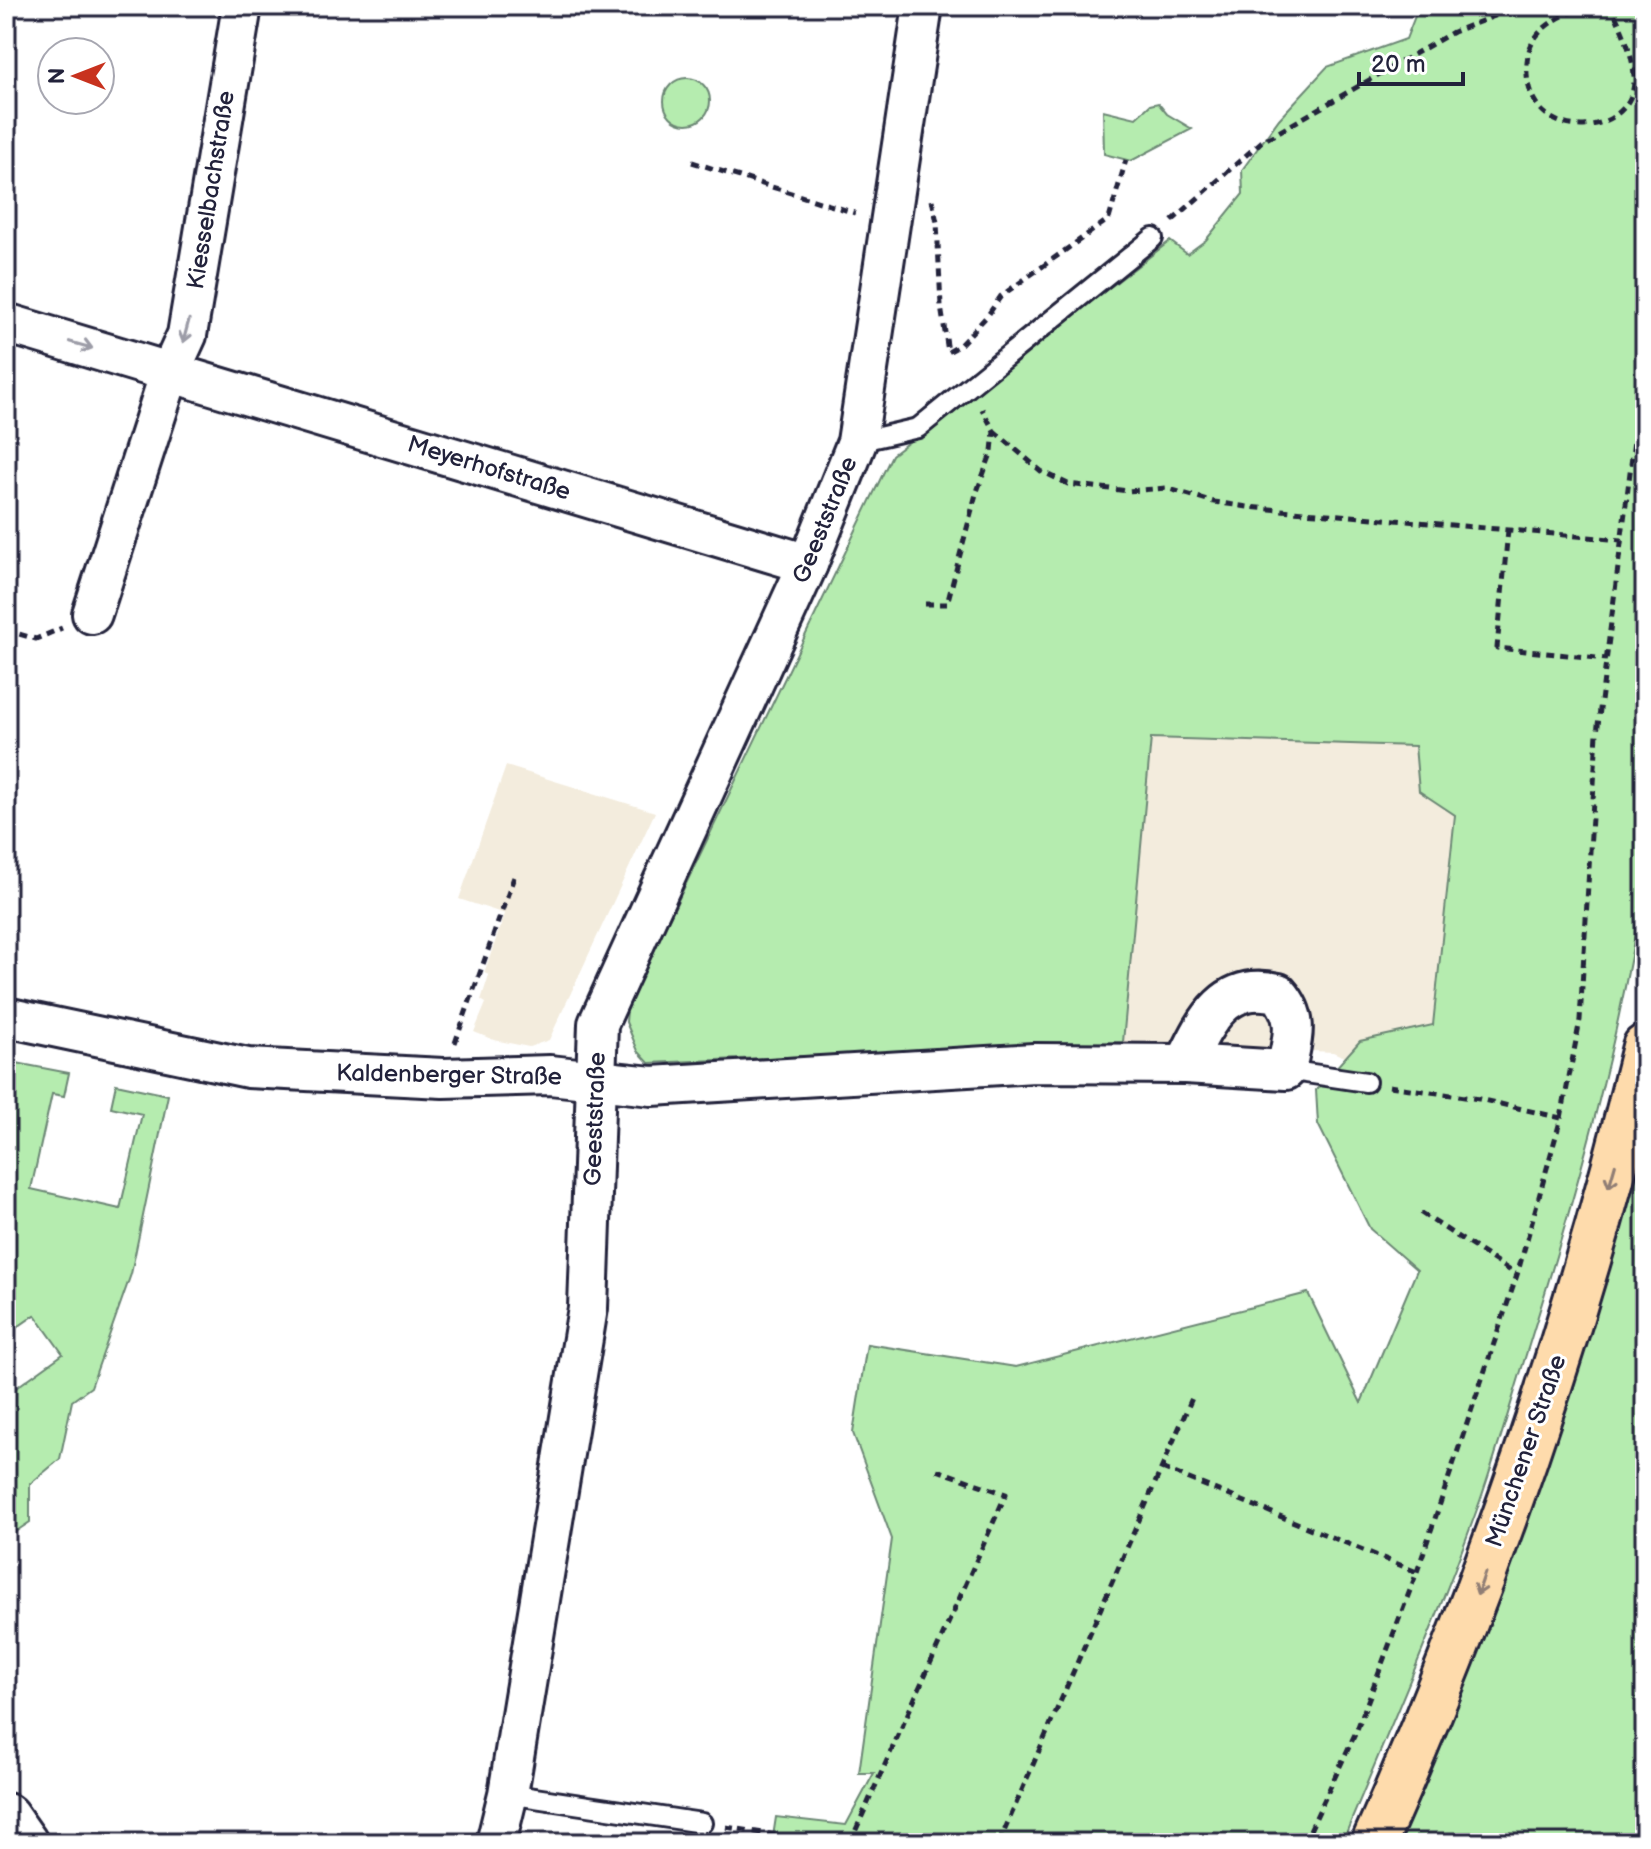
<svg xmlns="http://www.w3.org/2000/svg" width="1651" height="1849" viewBox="0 0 1651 1849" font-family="'Balsamiq Sans',sans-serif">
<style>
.built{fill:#f3ecdd}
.green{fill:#b5ecaf;stroke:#6c8775;stroke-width:2}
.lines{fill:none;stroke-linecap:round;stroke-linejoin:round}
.service-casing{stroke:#22223b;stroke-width:24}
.minor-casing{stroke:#22223b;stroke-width:44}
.tertiary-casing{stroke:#22223b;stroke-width:50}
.trunk-casing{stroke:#22223b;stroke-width:50}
.path{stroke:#22223b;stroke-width:5;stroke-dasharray:8 6;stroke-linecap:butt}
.service{stroke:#fff;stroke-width:18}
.minor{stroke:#fff;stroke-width:38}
.tertiary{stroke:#fff;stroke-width:44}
.trunk{stroke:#fedbac;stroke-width:44}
.oneway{stroke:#9c9ca7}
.oneway2{stroke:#907e74}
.labels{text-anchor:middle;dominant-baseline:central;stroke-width:6;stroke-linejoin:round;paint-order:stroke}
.street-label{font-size:24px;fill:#22223b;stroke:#fff}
</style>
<rect width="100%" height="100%" fill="#fff"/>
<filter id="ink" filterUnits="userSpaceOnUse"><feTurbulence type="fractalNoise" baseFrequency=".0125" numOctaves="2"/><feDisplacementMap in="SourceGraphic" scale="16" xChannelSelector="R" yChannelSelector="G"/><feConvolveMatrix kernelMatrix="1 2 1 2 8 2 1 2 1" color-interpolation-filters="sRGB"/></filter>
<g filter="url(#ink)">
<g class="built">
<polygon points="1151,738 1515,749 1481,1090 1385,1075 1333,1052 1123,1042"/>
<polygon points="506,766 655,812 549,1040 529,1047 494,1040 474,1032 486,1003 481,1000 489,975 484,973 505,914 459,899"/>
</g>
<g class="green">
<path d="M1419 6H1645V875C1621 1035 1577 1191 1529 1345 1513 1396 1498 1449 1480 1501 1439 1616 1389 1729 1342 1843H772L776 1817 846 1825 874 1773H859L892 1539 853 1433 867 1344 1016 1367 1308 1293 1361 1403 1417 1270 1370 1229 1318 1124 1316 1090 1360 1041 1433 1025 1455 815 1419 791 1415 746 1151 738 1123 1042 649 1063 638 1051 626 1022 628 998 671 915 892 455 1170 241 1187 254 1206 240 1243 194 1242 170 1279 119 1327 67 1406 39Z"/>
<circle cx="687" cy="101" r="23"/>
<polygon points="1158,103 1167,114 1192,129 1131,161 1104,154 1103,110 1136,118 1150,105"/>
<polygon points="6,1061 69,1073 64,1096 52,1094 31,1189 120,1209 142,1114 111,1107 116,1084 168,1095 131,1274 91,1387 72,1401 60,1459 30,1484 30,1522 6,1538 6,1395 63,1354 35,1315 6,1335"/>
<polygon points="1645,1100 1645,1843 1392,1843"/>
</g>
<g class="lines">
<g class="service-casing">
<g id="service">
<polyline points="857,442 918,428 1153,238"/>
<polyline points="1286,1070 1366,1082"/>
<polyline points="508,1794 702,1823"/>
</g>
</g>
<g class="minor-casing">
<g id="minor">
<polyline points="6,323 808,564"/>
<polyline points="92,614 170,372 187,335 242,6"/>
<path d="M6 1017 248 1068 443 1078 550 1075 652 1086 1034 1063 1185 1064 1286 1070C1292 1039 1301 1019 1278 993 1223 980 1205 1023 1185 1064"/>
<polyline points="496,1843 508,1794 588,1308 598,1024 808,564 857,442 923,6"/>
</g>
</g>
<g class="tertiary-casing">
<polyline id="tertiary" points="6,1816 25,1843"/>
</g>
<g class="trunk-casing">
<path id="trunk" d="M1374 1843C1488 1586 1579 1320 1645 1047"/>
</g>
<g class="path">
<path d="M1589 6C1560 15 1528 29 1527 64 1522 149 1638 140 1634 76 1633 53 1621 27 1611 6"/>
<polyline points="692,162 855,213"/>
<polyline points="932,200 937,222 941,306 948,352 959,346 988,315 1001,296 1109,219 1126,160"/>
<polyline points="1172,221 1261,142 1453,32 1521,6"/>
<polyline points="994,431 1041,471 1068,484 1128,491 1166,488 1214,502 1248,507 1622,540"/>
<polyline points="1508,530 1497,648 1607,659"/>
<polyline points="925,604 947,604 976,494 992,451 994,431 982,409"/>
<polyline points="6,630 36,639 62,628"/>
<polyline points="455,1043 514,877"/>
<polyline points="1389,1086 1479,1099 1561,1118"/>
<polyline points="1421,1213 1517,1275"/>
<polyline points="1162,1468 1417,1572"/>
<polyline points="726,1827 825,1843"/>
<polyline points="850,1843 1006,1494 937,1470"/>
<polyline points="999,1843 1192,1398"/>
<polyline points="1304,1843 1356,1732 1417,1572 1517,1275 1561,1118 1580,1020 1597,733 1636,425 1645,308"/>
</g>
<use href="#service" class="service"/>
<use href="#minor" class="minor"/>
<use href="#tertiary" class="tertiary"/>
<use href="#trunk" class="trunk"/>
</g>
<defs><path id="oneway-shaft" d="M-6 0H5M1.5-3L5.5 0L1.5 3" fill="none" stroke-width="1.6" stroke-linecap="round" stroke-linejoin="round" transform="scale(2)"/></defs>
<g class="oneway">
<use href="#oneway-shaft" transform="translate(186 331) rotate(105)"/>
<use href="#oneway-shaft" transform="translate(81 345) rotate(16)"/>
</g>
<g class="oneway2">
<use href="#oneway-shaft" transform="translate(1612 1176) rotate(106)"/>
<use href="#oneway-shaft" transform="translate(1481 1584) rotate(109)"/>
</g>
</g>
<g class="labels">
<g class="street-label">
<text transform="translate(211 190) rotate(-81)">Kiesselbachstraße</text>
<text transform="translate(489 468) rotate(17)">Meyerhofstraße</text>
<text transform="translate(825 520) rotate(-68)">Geeststraße</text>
<text transform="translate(449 1075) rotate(1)">Kaldenberger Straße</text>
<text transform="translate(595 1119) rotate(-88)">Geeststraße</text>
<text transform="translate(1526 1451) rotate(-71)">Münchener Straße</text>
</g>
</g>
<rect width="1651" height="1849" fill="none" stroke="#fff" stroke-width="32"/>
<rect x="16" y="16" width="1619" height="1817" fill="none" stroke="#22223b" stroke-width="3" filter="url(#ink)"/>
<g transform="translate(76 76) rotate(270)"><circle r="38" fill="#ffffff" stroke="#a7a7b1" stroke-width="2"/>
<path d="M0-6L14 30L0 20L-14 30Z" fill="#c8321e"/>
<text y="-12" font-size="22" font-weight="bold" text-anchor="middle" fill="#22223b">N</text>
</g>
<path d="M1359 72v12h104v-12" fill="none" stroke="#22223b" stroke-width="4"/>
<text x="1371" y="72" font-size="24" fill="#22223b" stroke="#ffffff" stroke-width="6" paint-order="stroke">20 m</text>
</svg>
